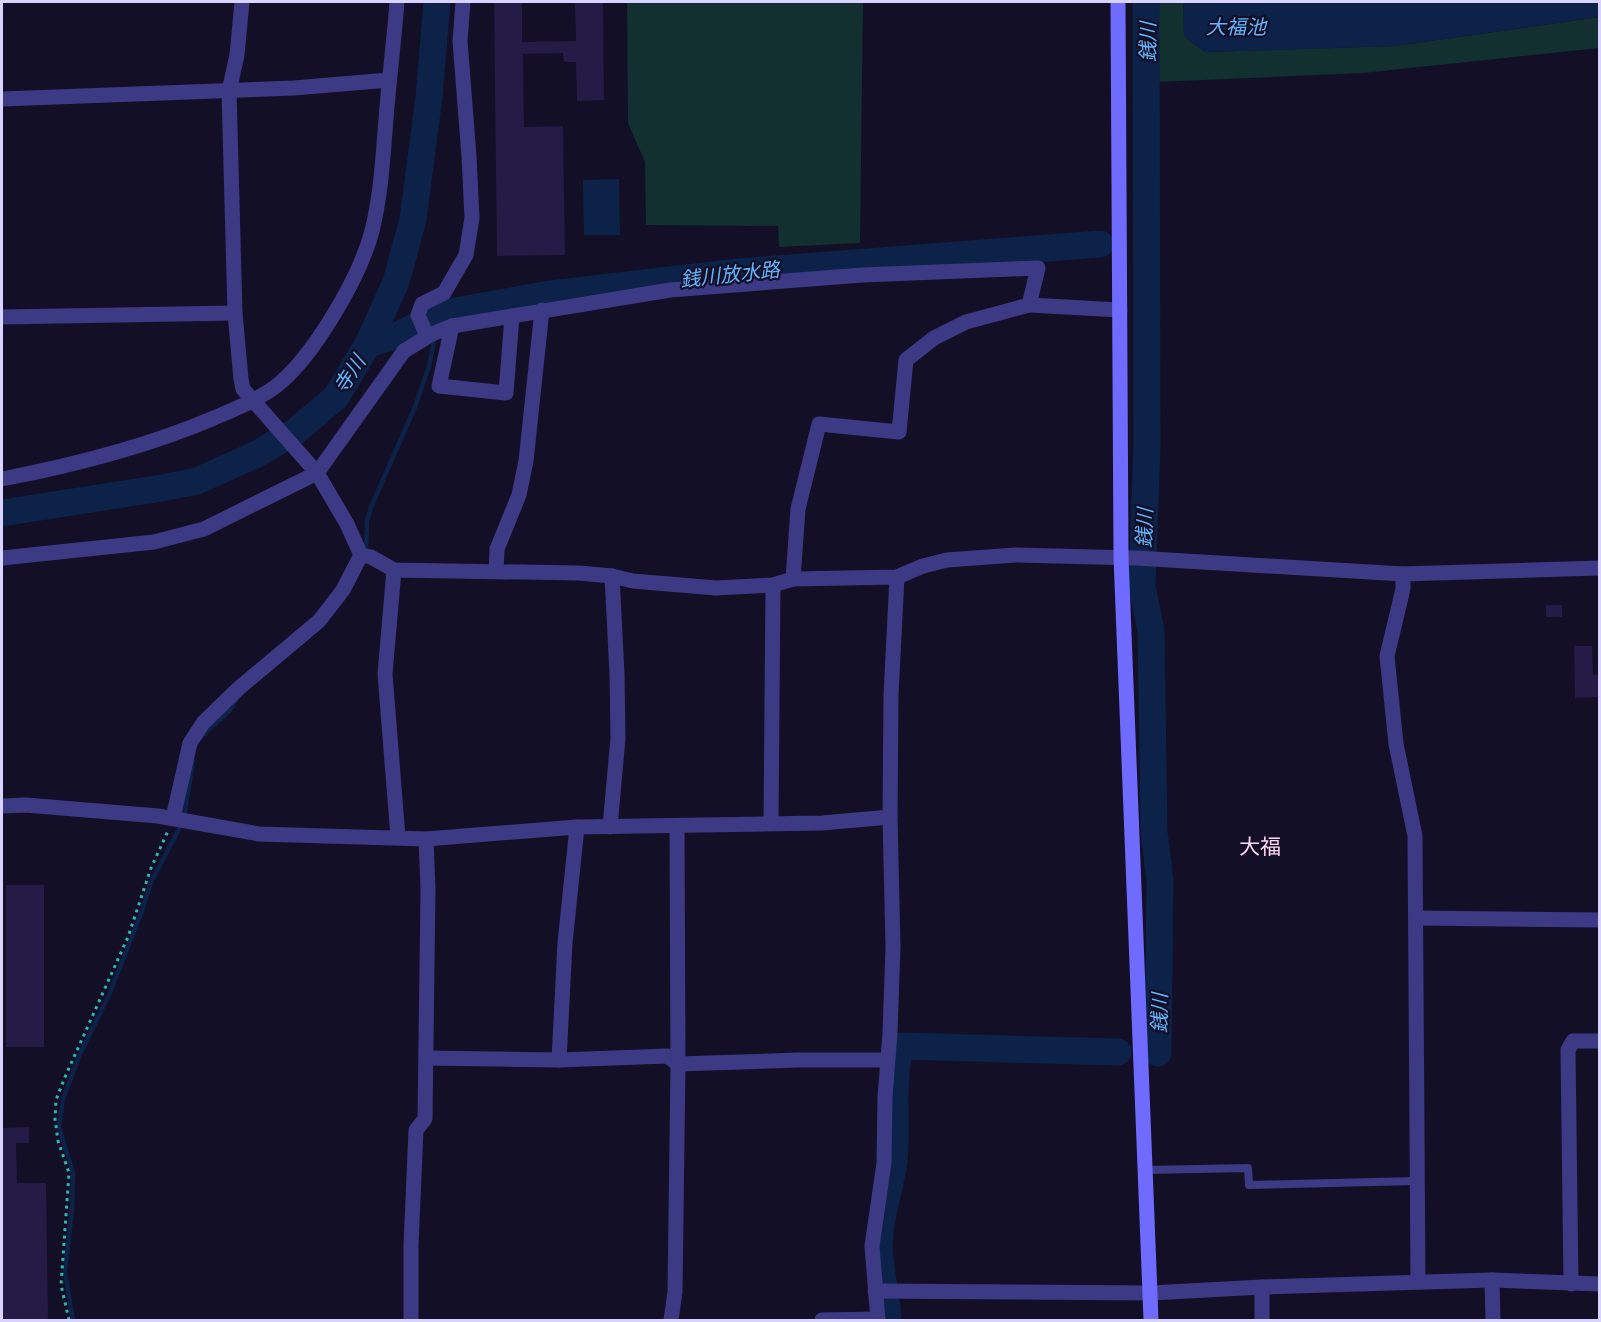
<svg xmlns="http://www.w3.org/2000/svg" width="1601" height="1322" viewBox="0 0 1601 1322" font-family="'Asap Condensed','Noto Sans JP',sans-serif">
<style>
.green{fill:#12302f}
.water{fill:#0c2248}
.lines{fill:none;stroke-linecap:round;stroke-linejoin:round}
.stream{stroke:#0c2248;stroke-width:4.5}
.river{stroke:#0c2248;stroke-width:27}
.building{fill:#241b47}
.path{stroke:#2fb8b0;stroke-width:3;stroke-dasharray:3 4.5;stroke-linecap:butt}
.lane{stroke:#3d3a85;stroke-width:8}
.street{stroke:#3d3a85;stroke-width:15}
.secondary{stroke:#6f6bff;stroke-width:15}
.labels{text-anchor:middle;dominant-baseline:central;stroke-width:4.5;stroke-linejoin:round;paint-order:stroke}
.water-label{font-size:20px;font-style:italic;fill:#62b6ff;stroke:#130f26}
.quarter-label{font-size:21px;fill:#ffd6f0;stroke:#130f26}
</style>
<rect width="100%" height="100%" fill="#130f26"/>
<g class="green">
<polygon points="627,2 863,2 860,243 779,247 778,226 646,225 645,162 628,123"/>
<polygon points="1155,2 1183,2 1184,36 1205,52 1395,46 1599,17 1599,48 1363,73 1157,82"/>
</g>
<g class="water">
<polygon points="1183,2 1599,2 1600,17 1395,46 1205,52 1184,36"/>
<polygon points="619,179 620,235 584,235 583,180"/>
</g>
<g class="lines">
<g class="stream">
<polyline points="366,552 367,521 371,507 415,407 429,366 434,341 430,319"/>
<polyline points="201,737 230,710 236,700"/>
<polyline points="73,1320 65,1272 72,1209 73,1173 59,1127 63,1099 80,1054 109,995 142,911 151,882 179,829 185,811 193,761"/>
</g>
<g class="river">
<polyline points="1146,2 1147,446 1142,587 1151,631 1154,832 1160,880 1158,1053"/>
<polyline points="368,344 396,336 430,319 450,312 550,294 738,272 1100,244"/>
<polyline points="2,513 162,488 197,481 257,454 296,431 336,397 368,344 396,282 413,219 429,97 437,2"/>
<path d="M888 1320C887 1292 877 1263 880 1233 882 1209 891 1185 894 1161 898 1123 890 1083 901 1046L1118 1052"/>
</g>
</g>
<g class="building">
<polygon points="494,2 522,2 522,42 576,41 575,2 603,2 604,100 577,101 576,62 564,62 563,53 523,54 524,127 563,126 565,255 497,256"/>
<rect x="1546" y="605" width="16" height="12"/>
<polygon points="1574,646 1592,646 1593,675 1599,675 1599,697 1575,698"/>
<rect x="6" y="885" width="38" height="162"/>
<polygon points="29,1127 29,1143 16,1143 17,1183 46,1183 48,1320 2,1320 2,1128"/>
</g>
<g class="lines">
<polyline class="path" points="69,1320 61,1285 69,1173 58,1141 55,1119 56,1100 65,1077 128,937 151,868 168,831"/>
<polyline class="lane" points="1146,1170 1248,1168 1249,1185 1416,1181"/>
<g class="street">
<polyline points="242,2 237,55 229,91 235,313 241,379 243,389 317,473 347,524 361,555"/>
<polyline points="2,99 294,88 389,80"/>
<polyline points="2,317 235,313"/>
<polyline points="452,326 439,386 506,393 512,316"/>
<polyline points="427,336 418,315 422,304 444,293 466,255 472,218 469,156 460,41 463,2"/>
<path d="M2 479C75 465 146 447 214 418 235 409 257 400 275 387 313 358 360 277 372 231 381 195 383 156 386 119 389 80 394 41 397 2"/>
<polyline points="361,555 371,557 394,570 579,573 612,576 633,581 716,588 773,585 793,579 897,577 923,566 947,560 1015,555 1136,558 1403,574 1600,568"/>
<polyline points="2,558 154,542 204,529 317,473 404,351 432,334 452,326 670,290 862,275 1038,268 1029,305 1120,310"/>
<polyline points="394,570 385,674 398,837"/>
<polyline points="496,571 497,549 519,495 526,461 542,310"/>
<polyline points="1403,574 1403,589 1387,656 1396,744 1415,836 1418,1281"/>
<polyline points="793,579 798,509 819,424 899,432 906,360 934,338 966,322 1029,305"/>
<polyline points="2,806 26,805 158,816 259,834 426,839 577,827 822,823 890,817"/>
<polyline points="173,818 190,743 203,723 239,688 319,621 343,590 361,555"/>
<polyline points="771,823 773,585"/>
<polyline points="610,827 618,738 617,674 612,576"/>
<polyline points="1416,918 1600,920"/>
<polyline points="427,1058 559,1060 667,1056 678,1064 799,1060 887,1060"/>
<polyline points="559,1060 565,943 577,827"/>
<polyline points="1492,1280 1493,1320"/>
<polyline points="1571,1284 1568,1050 1573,1041 1600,1041"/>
<polyline points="1262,1287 1262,1320"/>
<polyline points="875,1291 1151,1293 1262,1287 1492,1280 1600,1284"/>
<polyline points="411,1320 411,1245 416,1130 425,1119 428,889 426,839"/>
<polyline points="671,1320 675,1292 678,1064 677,826"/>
<polyline points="822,1320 878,1319"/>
<polyline points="878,1320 872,1246 884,1163 885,1097 890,1033 893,947 890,817 891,695 897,577"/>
</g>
<polyline class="secondary" points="1118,2 1121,557 1151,1320"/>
</g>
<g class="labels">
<g class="water-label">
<text x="1236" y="26">大福池</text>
<text transform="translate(1147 42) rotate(-90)">銭川</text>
<text transform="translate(730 274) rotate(-6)">銭川放水路</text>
<text transform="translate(349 374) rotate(-57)">寺川</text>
<text transform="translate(1144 528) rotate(-88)">銭川</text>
<text transform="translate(1159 1013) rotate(-89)">銭川</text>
</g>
<g class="quarter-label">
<text x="1260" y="846">大福</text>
</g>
</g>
<rect width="1601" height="1322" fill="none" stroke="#d9d4ff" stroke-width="6"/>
</svg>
